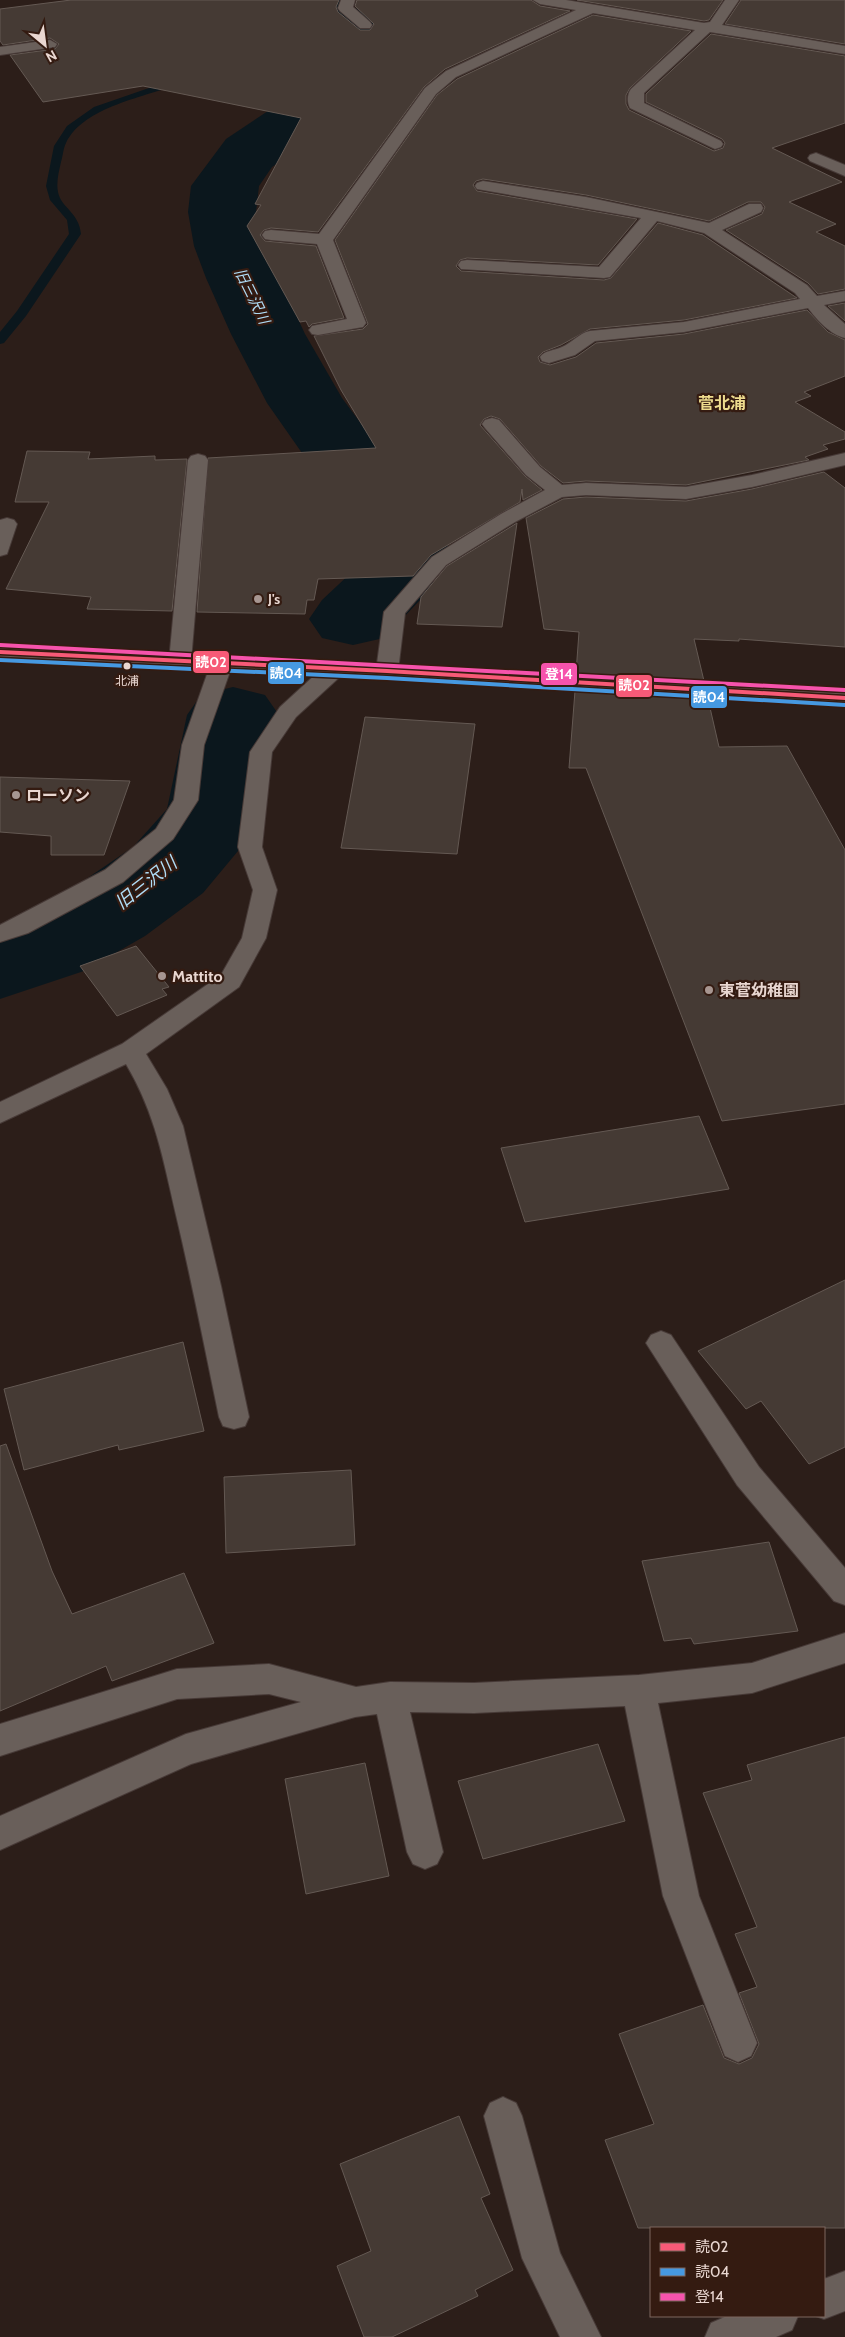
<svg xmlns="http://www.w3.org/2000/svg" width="845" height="2337" viewBox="0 0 845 2337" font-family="Cabin,'Noto Sans JP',sans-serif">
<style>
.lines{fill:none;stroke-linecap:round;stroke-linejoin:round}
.stream{fill:#0b171d;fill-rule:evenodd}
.river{fill:#0b171d;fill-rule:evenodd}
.building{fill:#453a34;stroke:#645953}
.minor-casing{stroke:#473a37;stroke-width:2}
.major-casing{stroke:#473a37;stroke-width:2}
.minor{fill:#695f5a;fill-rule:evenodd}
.major{fill:#68554f;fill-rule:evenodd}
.bus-1-casing{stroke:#341b11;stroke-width:7}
.bus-2-casing{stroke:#341b11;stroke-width:7}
.bus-3-casing{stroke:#341b11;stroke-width:7}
.bus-1{stroke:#f75a77;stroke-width:4}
.bus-2{stroke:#4699e1;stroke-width:4}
.bus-3{stroke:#f653ac;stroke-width:4}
.poi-dot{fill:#a79691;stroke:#341b11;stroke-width:2}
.bus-dot{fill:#e9d7d1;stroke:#341b11;stroke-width:2}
.labels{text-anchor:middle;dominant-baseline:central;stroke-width:4.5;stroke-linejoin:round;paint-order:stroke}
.far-bus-label{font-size:12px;fill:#e9d7d1;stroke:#341b11}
.far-poi-label{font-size:14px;font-weight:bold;fill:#e9d7d1;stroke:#341b11;text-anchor:start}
.far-water-label{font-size:15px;font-style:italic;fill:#afddf7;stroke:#341b11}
.far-quarter-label{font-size:16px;font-weight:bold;fill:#eedc8e;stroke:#341b11}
.poi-label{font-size:16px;font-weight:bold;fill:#e9d7d1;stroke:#341b11;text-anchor:start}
.water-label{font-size:18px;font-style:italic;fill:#afddf7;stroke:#341b11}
.line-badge{stroke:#341b11;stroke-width:2}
.badge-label{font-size:14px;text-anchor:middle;font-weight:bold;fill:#fff}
</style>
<rect width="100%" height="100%" fill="#2c1e19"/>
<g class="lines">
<path class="stream" d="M178 78 183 81 182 83C146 97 84 106 66 143 63 149 63 156 61 162 59 171 56 182 58 192 61 208 79 212 81 234L26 316 4 343 0 344V332L17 311 69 234 67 220 50 200 46 186 54 146 67 126 94 107Z"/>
<g class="river">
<path d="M297 0H355L354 7C378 23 389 26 399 55L391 74 382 87 320 135 272 167 259 186 256 212 264 246 305 334 342 398 365 429 406 475 447 528 448 550 433 582 420 600 384 638 353 645 322 638 309 619 322 600 354 570 364 550 363 530 309 463 267 403 231 334 206 278 194 246 188 212 191 186 226 139 274 107 333 64 337 55 335 49 308 30 294 6Z"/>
<polygon points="233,687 265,695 279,715 262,817 248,839 203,893 145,936 84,971 0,999 0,927 12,923 73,888 133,847 167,809 187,715 201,695"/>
</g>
</g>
<g class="building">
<polygon points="71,0 339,0 336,7 338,12 360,30 370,30 374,24 355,6 357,0 531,0 540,6 570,11 445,69 424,87 318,232 271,228 264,230 260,235 265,241 316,246 344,318 312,324 309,327 306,321 300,322 247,226 261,205 255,204 301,118 143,86 43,102 10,55 55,49 59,44 50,38 3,45 0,41 0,9"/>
<polygon points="577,0 723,0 709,20 704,21"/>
<polygon points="741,0 845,0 845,44 725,24"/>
<polygon points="593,15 691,31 630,88 626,95 626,104 629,110 714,151 723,148 725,143 722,139 646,102 646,94 711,34 845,56 845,123 772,148 842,182 789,202 836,224 816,232 845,246 845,289 818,294 808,283 726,230 762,214 765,207 761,202 748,202 709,221 586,195 483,179 476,181 473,185 477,191 637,219 598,265 467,258 460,260 456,266 461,271 604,280 611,278 658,223 703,235 797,298 684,320 590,329 561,345 543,352 538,357 540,362 550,365 576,357 596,343 684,334 807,310 828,332 845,340 845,376 804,392 811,396 795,402 845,432 845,439 823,445 828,449 805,457 809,460 686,485 586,481 563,483 541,466 500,419 491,416 484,419 480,425 525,476 542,490 523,500 522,489 520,502 431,555 413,576 318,579 314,600 307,600 305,614 197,612 208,458 376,448 341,390 314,336 363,329 368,324 335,240 437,95 457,79"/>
<polygon points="845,303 845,321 828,306"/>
<polygon points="27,451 90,452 88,459 155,456 155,460 187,459 172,611 87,609 91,597 6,589 49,502 15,502"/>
<polygon points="824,472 845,488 845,647 739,639 739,641 694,639 704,681 576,673 579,632 544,629 526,518 563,499 586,497 686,501 752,489"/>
<polygon points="517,523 502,627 417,624 421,597 447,566"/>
<polygon points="575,691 708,699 719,747 787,746 845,850 845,1104 722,1121 586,768 569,768"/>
<polygon points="365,717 475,724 457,854 341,848"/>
<polygon points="0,777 130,781 104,855 51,855 51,836 0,832"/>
<polygon points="136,946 169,987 162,989 167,995 117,1016 80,966"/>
<polygon points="699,1116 729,1189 525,1222 501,1148"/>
<polygon points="845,1280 845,1447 809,1464 761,1401 746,1409 698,1351"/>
<polygon points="183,1342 204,1431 119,1450 118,1445 24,1470 4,1389"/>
<polygon points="6,1444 52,1571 72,1614 184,1573 214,1643 112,1681 106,1666 0,1711 0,1446"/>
<polygon points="351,1470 355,1545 226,1553 224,1477"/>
<polygon points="769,1542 798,1631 694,1644 691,1638 664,1641 642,1561"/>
<polygon points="845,1737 845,2228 638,2228 605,2140 654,2124 619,2034 703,2005 724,2058 739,2064 752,2058 759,2044 739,1993 757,1987 735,1934 757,1927 703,1793 752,1780 747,1765"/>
<polygon points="598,1744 625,1821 483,1859 458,1781"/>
<polygon points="365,1763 389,1876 306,1894 285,1779"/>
<polygon points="459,2116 490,2194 481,2198 513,2270 475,2290 478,2296 392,2337 364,2337 337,2266 371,2251 340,2164"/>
</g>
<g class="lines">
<g class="minor-casing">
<g id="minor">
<polygon points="341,0 355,0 353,7 370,22 372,25 370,28 360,28 340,11 338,8"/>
<path d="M533 0H566L704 23 710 22 725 0H739L722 25 845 46V54L710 32 644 93V103L721 141 723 144 721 147 715 149 630 108C627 103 627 94 631 89L695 30 593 13 456 77 436 94 333 240 366 323 363 327 357 328 318 335 312 334 309 330 312 326 347 319 317 244 271 240 265 239 262 235 265 231 271 230 319 234 425 88 446 71 576 10 540 4Z"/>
<polygon points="50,40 57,44 55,47 0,55 0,47"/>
<polygon points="816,153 845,165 845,176 810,161 808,158 810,155"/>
<path d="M483 181 586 197 709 223 749 204H761L763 208 761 212 722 230 807 285 817 296 845 291V301L824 305 845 324V338C831 335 817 320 808 308L684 332 595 341 575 355 549 363 542 361 540 357C545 350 554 351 562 347 572 343 579 333 590 331L684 322 800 299 795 293 704 233 657 221 610 277 604 278 461 269 458 265 461 261 467 260 599 267 641 218 477 189 475 186 477 183Z"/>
<polygon points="492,418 499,420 540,467 562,485 586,483 686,487 752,475 845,453 845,465 752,487 686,499 586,495 562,497 515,522 446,565 405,613 398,671 395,676 387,678 379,676 376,671 384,612 432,557 501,514 545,490 526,475 485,428 482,424 485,420"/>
<polygon points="198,454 205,456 208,460 191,661 188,666 180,668 172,666 169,661 188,460 191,456"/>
<polygon points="7,518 14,520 17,524 7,554 0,556 0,520"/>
<polygon points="222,656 230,658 233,663 204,745 198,800 173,839 123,882 28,933 0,942 0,925 105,870 156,829 174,800 182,745 211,663 214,658"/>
<path d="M336 661 344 663 347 668 344 673 296 717 272 752 262 847 277 890 266 938 239 987 146 1054 167 1089 183 1126 221 1286 249 1417 245 1426 234 1429 223 1426 219 1417C205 1350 192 1282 176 1215 163 1159 156 1115 126 1064L0 1123V1102L122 1044 221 975 242 938 253 890 238 847 250 752 280 707 328 663Z"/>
<polygon points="661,1331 671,1335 759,1467 845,1568 845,1605 834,1601 737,1485 646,1343 651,1335"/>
<polygon points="845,1633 845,1663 752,1693 658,1703 699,1896 757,2043 751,2056 738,2062 725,2056 663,1896 625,1706 474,1713 410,1712 443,1852 437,1864 425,1869 413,1864 407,1852 377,1714 355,1717 191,1764 0,1850 0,1816 186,1734 301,1702 269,1694 177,1699 0,1756 0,1724 177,1669 269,1664 356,1687 390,1682 474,1683 639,1675 752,1663"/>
<polygon points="503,2097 516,2103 522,2116 560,2253 601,2337 560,2337 522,2258 484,2116 490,2103"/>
<polygon points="845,2271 845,2311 824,2319 816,2316 824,2316 824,2279"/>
<polygon points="727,2316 798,2316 792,2330 776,2337 705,2337 711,2323"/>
</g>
</g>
<g class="major-casing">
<polygon id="major" points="0,645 387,664 845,691 845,705 387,678 0,659"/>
</g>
<use href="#minor" class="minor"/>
<use href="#major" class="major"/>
<g class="bus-1-casing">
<polyline id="bus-1" points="0,652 387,671 845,698"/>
</g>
<g class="bus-2-casing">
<polyline id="bus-2" points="0,660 387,678 845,705"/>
</g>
<g class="bus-3-casing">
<polyline id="bus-3" points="0,645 845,690"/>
</g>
<use href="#bus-1" class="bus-1"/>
<use href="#bus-2" class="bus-2"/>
<use href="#bus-3" class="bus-3"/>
</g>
<g class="poi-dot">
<circle cx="258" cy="599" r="5"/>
<circle cx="16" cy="795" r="5"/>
<circle cx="162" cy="976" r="5"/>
<circle cx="709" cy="990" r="5"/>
</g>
<circle class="bus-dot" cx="127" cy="666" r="4.5"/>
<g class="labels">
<g class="far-bus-label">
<text x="127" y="680">北浦</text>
</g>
<g class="far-poi-label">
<text x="268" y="599">J's</text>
</g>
<g class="far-water-label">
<text transform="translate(252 296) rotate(64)">旧三沢川</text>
</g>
<g class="far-quarter-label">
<text x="722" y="403">菅北浦</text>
</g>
<g class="poi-label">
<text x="26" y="795">ローソン</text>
<text x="172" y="976">Mattito</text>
<text x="719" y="990">東菅幼稚園</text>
</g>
<g class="water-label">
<text transform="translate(146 883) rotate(-38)">旧三沢川</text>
</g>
</g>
<g class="line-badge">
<rect x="192" y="650" width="38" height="24" rx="5" fill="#f75a77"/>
<rect x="267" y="661" width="38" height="24" rx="5" fill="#4699e1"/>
<rect x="540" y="662" width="38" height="24" rx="5" fill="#f653ac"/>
<rect x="615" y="674" width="38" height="24" rx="5" fill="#f75a77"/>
<rect x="690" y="685" width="38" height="24" rx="5" fill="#4699e1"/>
</g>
<g class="badge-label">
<text x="211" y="667">読02</text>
<text x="286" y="678">読04</text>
<text x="559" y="679">登14</text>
<text x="634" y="690">読02</text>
<text x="709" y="702">読04</text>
</g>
<rect x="650" y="2227" width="175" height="90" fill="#341b11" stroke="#7c665e"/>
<rect x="660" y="2243" width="25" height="8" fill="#f75a77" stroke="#7c665e"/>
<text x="695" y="2252" font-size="15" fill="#e9d7d1">読02</text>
<rect x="660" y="2268" width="25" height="8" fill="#4699e1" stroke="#7c665e"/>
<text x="695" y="2277" font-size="15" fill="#e9d7d1">読04</text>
<rect x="660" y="2293" width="25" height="8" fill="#f653ac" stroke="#7c665e"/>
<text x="695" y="2302" font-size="15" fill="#e9d7d1">登14</text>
<g transform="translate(45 45) rotate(151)" stroke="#341b11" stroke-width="4" paint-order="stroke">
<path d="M0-4L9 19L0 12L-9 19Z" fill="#e9d7d1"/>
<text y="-8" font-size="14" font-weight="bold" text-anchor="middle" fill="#e9d7d1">N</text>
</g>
</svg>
